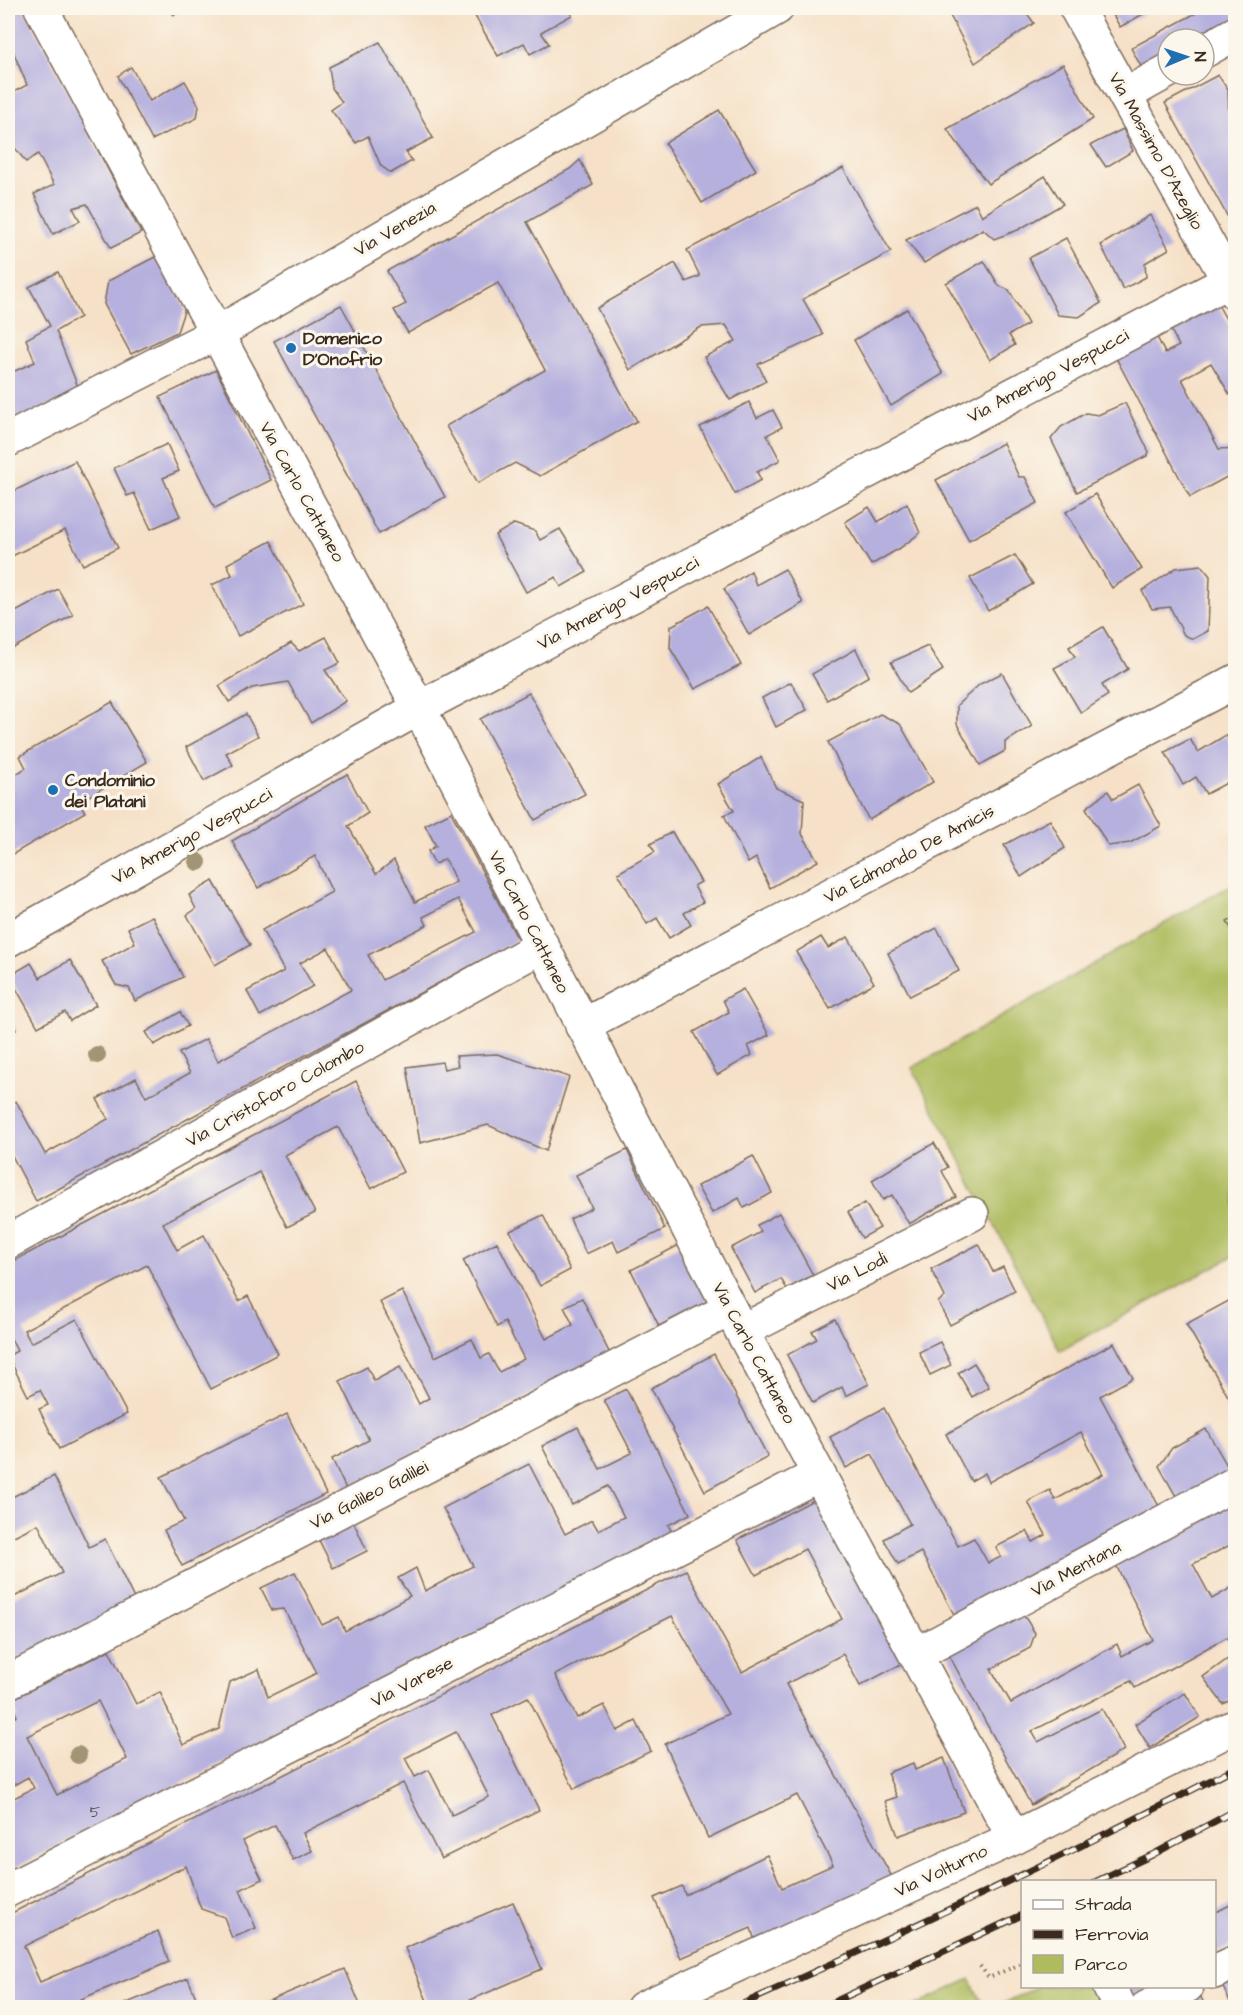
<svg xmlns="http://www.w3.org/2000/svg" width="1243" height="2015" viewBox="0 0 1243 2015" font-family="'Architects Daughter',sans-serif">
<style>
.green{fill:#afbc5e;stroke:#75733e;stroke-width:1.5}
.building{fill:#b6b0de;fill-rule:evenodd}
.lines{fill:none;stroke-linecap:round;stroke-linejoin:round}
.minor-casing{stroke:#7c6a5a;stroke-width:36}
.path{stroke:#7c6a5a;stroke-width:4;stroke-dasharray:1.5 4.5;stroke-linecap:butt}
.minor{stroke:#fff;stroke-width:33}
.rail-casing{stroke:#3b2a1e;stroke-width:7}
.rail{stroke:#fbf7ec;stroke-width:4.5;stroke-dasharray:14;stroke-linecap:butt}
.tree{fill:#a29575}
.poi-dot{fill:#1f6fb2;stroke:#fbf7ec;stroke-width:2}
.labels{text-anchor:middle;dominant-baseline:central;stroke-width:6;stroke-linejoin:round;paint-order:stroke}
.number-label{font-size:15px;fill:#5a4c4e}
.street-label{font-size:18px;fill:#3b2a1e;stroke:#fbf7ec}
.poi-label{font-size:18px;font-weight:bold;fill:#3b2a1e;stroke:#fbf7ec;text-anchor:start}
</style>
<rect width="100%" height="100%" fill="#fbf7ec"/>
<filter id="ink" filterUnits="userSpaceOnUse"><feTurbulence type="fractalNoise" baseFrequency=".0167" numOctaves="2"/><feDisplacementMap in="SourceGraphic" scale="12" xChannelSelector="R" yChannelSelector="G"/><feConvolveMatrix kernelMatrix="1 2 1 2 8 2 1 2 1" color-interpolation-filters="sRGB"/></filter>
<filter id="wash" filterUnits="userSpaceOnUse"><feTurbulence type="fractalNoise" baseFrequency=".008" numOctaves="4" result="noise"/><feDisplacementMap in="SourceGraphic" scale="24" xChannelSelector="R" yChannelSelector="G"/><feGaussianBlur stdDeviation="1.35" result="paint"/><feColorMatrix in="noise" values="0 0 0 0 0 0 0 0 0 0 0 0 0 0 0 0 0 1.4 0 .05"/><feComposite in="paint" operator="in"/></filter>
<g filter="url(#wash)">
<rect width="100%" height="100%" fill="#f6e1c8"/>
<g class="green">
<polygon points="1235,883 1235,1255 1060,1351 912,1068"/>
<polygon points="970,1979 984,2007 912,2007"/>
<polygon points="1038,1986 1094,1987 1104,2008 995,2008"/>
</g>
<g id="blocks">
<g class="building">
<polygon points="8,8 24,8 141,233 111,248 87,204 73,208 80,221 53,234 34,194 54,185 38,154 26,162 8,139 8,95 27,85 8,39"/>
<polygon points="169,8 186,8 174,15"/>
<polygon points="477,8 568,8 572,15 541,32 549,44 530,54 524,43 498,56 472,11"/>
<polygon points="946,8 1023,8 1034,23 975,63"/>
<polygon points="1109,8 1154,8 1120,27"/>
<polygon points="1196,8 1236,8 1236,22 1204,39 1168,39 1168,61 1145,74 1131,48 1196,13"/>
<polygon points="380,42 433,138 406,152 412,161 391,173 381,166 368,136 356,143 331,110 342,102 332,88 329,67"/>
<polygon points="1063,64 1093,119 988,184 947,129"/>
<polygon points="131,67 150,101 185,81 199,106 197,118 152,140 118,76"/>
<polygon points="1218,75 1228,90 1229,119 1236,129 1236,232 1165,103"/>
<polygon points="719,110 756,170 702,203 665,143"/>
<polygon points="1123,129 1133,151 1106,167 1091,145"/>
<polygon points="580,160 593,185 527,222 637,421 540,476 515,463 478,483 446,426 545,370 498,283 408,333 394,310 406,304 387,271 570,169"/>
<polygon points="843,168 891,252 803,299 823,335 758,364 766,381 730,400 704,357 736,341 726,325 701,327 630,370 597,308 675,263 686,282 700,276 687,250"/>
<polygon points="1045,176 1063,204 1018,230 994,239 983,229 924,263 906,240 976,204 982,216"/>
<polygon points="1150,215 1169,249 1145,263 1146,277 1123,289 1101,245"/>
<polygon points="1066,238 1101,303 1079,317 1058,315 1029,258"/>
<polygon points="157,256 185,308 177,332 131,354 104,304 108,281"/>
<polygon points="984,261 999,286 1009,290 1028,324 1009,335 1015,345 990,360 946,283"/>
<polygon points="58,272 80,317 56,331 80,392 8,426 8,374 35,362 26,339 50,326 29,287"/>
<polygon points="1217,303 1236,337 1236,392 1230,395 1211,363 1182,379 1219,449 1236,448 1236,472 1190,497 1115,356 1156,335 1165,353 1179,346 1170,328"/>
<polygon points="341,305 445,497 379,534 274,341"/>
<polygon points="907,309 943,374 891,406 854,340"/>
<polygon points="216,370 271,480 215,508 160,397"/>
<polygon points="749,402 757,418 773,410 782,427 767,435 780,460 757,472 761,480 735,494 700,427"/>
<polygon points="1125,403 1149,452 1147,456 1077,492 1051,439 1061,427 1086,413 1098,415"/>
<polygon points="1003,443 1019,477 1025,477 1038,503 969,540 936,480"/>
<polygon points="167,444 179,471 163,478 180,516 151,529 134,493 127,496 114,468"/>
<polygon points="75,461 118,548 83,565 65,530 8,558 8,494"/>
<polygon points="1095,494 1142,569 1112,588 1066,512"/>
<polygon points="907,503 920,533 900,548 871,565 845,522 869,507 878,522"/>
<polygon points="514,524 535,531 540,540 560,529 587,572 561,587 556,577 526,592 495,535"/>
<polygon points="271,541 303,604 238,636 212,585 232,575 227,564"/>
<polygon points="1015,555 1033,584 988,611 970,578"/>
<polygon points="1201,565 1210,576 1208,631 1193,639 1184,635 1170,607 1152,609 1142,591 1176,568"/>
<polygon points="785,569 803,603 749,635 724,589 751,571 756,585"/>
<polygon points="58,589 73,615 8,651 8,616"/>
<polygon points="708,606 741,665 695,689 670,648 671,626"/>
<polygon points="1103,627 1128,669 1102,685 1108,695 1081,713 1054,668 1075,657 1069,647"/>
<polygon points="326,637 340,663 325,670 346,701 311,723 288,682 252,688 229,702 219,686 291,643 299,651"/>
<polygon points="928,646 943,670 908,693 891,662"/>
<polygon points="856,649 869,676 827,700 812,674"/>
<polygon points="1002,673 1032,726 1005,742 1005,751 980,765 957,724 957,705 980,684"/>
<polygon points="791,682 807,710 776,727 762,698"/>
<polygon points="529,693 585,794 535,820 480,719"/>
<polygon points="112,702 147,762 79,802 85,812 8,857 8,779 26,768 20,756"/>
<polygon points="246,714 258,736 226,753 233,765 204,781 186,747"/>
<polygon points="880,714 900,724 933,782 869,820 828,742"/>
<polygon points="1226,735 1236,751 1236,778 1206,794 1196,777 1183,785 1165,752 1190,739 1198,752"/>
<polygon points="761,757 776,788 804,800 802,834 818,861 770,888 756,858 748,863 724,815 734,811 718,784"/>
<path d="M347 774 368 813 348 826 376 874 394 860 415 902 456 882 445 859 435 864 428 851 436 846 425 825 451 812 518 940 36 1201 8 1148V1106L16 1101 45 1154 108 1119 97 1099 136 1078 146 1097 190 1073 179 1053 206 1039 218 1061 351 990 328 948 300 963 313 986 260 1016 247 991 284 971 262 930 332 892 315 856 258 888 232 841ZM458 899 476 932 382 980 368 955 427 925 423 917Z"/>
<polygon points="1138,785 1161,826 1130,843 1108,846 1086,808 1108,791 1113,799"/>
<polygon points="1050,820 1065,848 1021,877 1004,845"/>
<polygon points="672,832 701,882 694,886 703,902 684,913 691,925 669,938 657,918 647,924 618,873 655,852 650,844"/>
<polygon points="213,881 250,945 215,965 187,915 196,909 189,895"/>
<polygon points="152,916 183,977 135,1001 129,988 116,985 102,961 135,943 128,928"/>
<polygon points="1236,917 1236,936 1227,922"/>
<polygon points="937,928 959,971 910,996 888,953"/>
<polygon points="821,937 828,948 848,937 874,983 830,1009 796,952"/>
<polygon points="70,960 96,1005 70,1021 65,1012 38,1027 9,976 31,963 40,978"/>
<polygon points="743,989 769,1035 748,1046 752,1055 717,1075 694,1032 729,1012 723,1000"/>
<polygon points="180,1012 188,1026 154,1045 146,1032"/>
<polygon points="8,1014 16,1030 8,1035"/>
<polygon points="497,1054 569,1077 546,1151 488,1125 420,1143 407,1067 442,1062 444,1069 458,1066 456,1056"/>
<polygon points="356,1081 403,1172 371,1189 338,1127 285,1155 315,1213 287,1227 259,1172 163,1223 177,1250 204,1235 239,1301 248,1296 278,1354 211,1389 147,1265 24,1330 31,1343 77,1319 127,1414 59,1449 39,1409 48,1405 40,1390 28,1396 8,1356 17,1351 11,1339 8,1341 8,1264"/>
<polygon points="934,1143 948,1167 942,1171 956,1197 909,1224 892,1195 883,1200 872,1180"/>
<polygon points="627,1150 665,1229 618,1252 613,1241 586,1254 570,1219 592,1208 576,1175"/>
<polygon points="753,1156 772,1193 744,1208 739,1198 712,1213 697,1186"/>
<polygon points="865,1203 880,1228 862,1238 848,1212"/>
<polygon points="779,1213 813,1275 787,1289 781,1279 755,1293 731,1248 761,1232 757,1225"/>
<polygon points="543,1215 570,1270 540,1286 510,1231"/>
<polygon points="497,1242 546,1339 573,1325 564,1307 582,1298 610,1354 346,1489 332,1459 369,1440 340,1381 367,1367 374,1381 400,1367 419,1404 429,1398 380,1302 402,1291 435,1357 472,1339 481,1358 489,1354 499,1372 524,1359 505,1322 497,1327 463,1260"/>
<polygon points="681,1244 710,1300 659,1326 631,1270"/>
<polygon points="979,1244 993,1272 1003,1267 1015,1291 950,1325 938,1302 945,1297 931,1269"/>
<polygon points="1236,1297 1236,1410 1186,1324"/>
<polygon points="835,1319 869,1384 846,1396 842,1387 813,1403 787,1355 817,1339 812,1331"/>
<polygon points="940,1342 951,1365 930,1375 919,1352"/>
<polygon points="1114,1343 1133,1378 1100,1396 1162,1512 958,1622 921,1552 898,1564 884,1539 910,1524 872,1454 846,1468 830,1437 884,1408 958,1546 974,1538 988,1563 1001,1557 996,1547 1027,1531 1033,1542 1046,1535 1028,1502 1050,1490 1055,1500 1103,1474 1081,1432 989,1482 985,1473 971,1481 946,1434"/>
<polygon points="714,1354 768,1457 705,1491 651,1388"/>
<polygon points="974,1363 989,1387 972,1397 958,1373"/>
<path d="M626 1389 690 1514 668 1525 673 1534 8 1871V1801L34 1788 28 1777 14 1785 8 1772V1721L17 1716 9 1701 109 1650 136 1704 160 1692 183 1745 219 1729 230 1682 259 1669 268 1697 317 1673 284 1609 272 1610 261 1588 295 1572 322 1625 339 1617 345 1631 410 1596 398 1578 416 1568 425 1591 473 1566 443 1508 529 1464 565 1534 592 1520 598 1530 624 1517 608 1486 572 1505 542 1446 578 1427 600 1469 632 1453 604 1400ZM98 1701 127 1759 57 1795 27 1736Z"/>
<polygon points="287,1414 326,1494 182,1566 164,1530 184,1521 161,1477"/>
<polygon points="1206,1429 1233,1476 1181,1505 1159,1466 1172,1448"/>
<polygon points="54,1476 89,1547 105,1539 137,1605 8,1668 8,1600 62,1573 38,1524 8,1539 8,1499"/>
<polygon points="1236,1492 1236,1542 1193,1564 1212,1599 1236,1585 1236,1649 1227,1637 1135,1688 1131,1681 1032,1731 1038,1742 1102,1709 1124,1750 1031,1805 944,1646 1018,1606 1035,1633 1030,1648 991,1669 1011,1703 1117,1644 1122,1656 1153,1640 1114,1561"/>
<path d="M819 1497 905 1662 860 1686 843 1654 786 1684 893 1879 755 1941 751 1928 681 1958 654 1898 682 1886 685 1895 767 1855 782 1888 833 1865 797 1795 708 1838 665 1744 728 1714 672 1616 555 1675 577 1718 604 1705 617 1731 636 1721 651 1751 574 1789 528 1697 492 1715 539 1810 441 1859 403 1783 303 1833 312 1851 293 1860 275 1825 243 1841 262 1879 240 1890 256 1928 232 1938 224 1917 201 1909 186 1866 24 1946 40 1982 158 1931 169 1962 60 2008H12L8 1996V1915L686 1570 742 1672 842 1619 805 1549 756 1575 737 1540ZM456 1732 489 1797 452 1815 429 1770 415 1777 405 1758Z"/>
<polygon points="353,1521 367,1551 333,1568 318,1538"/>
<polygon points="1236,1653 1236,1697 1223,1704 1203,1677"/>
<polygon points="1185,1693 1200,1717 1150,1748 1135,1724"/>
<polygon points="944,1758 964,1812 898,1836 885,1801 897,1797 887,1773 913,1763 915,1770"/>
<polygon points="513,1902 542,1969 452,2008 430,2008 405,1948"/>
<polygon points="1236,1902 1236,1943 1214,1954 1214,1913"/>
<polygon points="345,1969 361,2007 254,2007"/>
<polygon points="1236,1975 1236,2008 1233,2008 1220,1981"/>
<polygon points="188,1978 200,2008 117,2008 117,2007"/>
<polygon points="1123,1986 1152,1986 1130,1998"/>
<polygon points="1199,1993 1206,2008 1168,2008"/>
</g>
</g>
</g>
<g filter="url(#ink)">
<use href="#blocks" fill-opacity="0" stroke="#7c6a5a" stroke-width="1.5"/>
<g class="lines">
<g class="minor-casing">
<g id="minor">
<polyline points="41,8 419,708 730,1309 1014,1838"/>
<polyline points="1076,8 1236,294"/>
<polyline points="1204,51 1236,33"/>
<polyline points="1125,95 1168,71"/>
<polyline points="8,440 217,333 777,8"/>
<polyline points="8,940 419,708 1236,277"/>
<polyline points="582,1026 1236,681"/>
<polyline points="8,1242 542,946"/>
<polyline points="742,1331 972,1214"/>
<polyline points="917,1654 1236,1483"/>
<polyline points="8,1682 730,1309"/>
<polyline points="8,1890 818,1475"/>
<polyline points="1214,1972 1236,1962"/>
<polyline points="1109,1986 1120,2008"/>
<polyline points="643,2008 1014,1838 1236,1726"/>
<polyline points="1146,2008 1187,1986"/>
</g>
</g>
<polyline class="path" points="980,1966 989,1978 1022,1963"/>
<use href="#minor" class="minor"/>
<g class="rail-casing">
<g id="rail">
<polyline points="1095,1882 1152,1855 1236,1810"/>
<path d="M734 2008C904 1932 1071 1854 1236 1767"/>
<polyline points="821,2008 1022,1915"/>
</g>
</g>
<use href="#rail" class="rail"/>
</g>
<g class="tree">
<circle cx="198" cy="862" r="9"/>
<circle cx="97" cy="1055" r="9"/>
<circle cx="78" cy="1755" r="9"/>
</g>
</g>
<g class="poi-dot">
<circle cx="291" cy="348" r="6"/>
<circle cx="53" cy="790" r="6"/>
</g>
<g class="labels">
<g class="number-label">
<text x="95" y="1812">5</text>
</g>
<g class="street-label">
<text transform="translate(1156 151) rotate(61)">Via Massimo D'Azeglio</text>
<text transform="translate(395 229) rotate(-30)">Via Venezia</text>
<text transform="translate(1048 376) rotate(-28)">Via Amerigo Vespucci</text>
<text transform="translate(302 492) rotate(61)">Via Carlo Cattaneo</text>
<text transform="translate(618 603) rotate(-28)">Via Amerigo Vespucci</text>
<text transform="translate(192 836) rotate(-29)">Via Amerigo Vespucci</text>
<text transform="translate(909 854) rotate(-28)">Via Edmondo De Amicis</text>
<text transform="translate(529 922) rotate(63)">Via Carlo Cattaneo</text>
<text transform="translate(275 1094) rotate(-29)">Via Cristoforo Colombo</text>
<text transform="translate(857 1272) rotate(-27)">Via Lodi</text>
<text transform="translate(754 1353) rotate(62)">Via Carlo Cattaneo</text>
<text transform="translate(369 1495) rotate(-27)">Via Galileo Galilei</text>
<text transform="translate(1076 1569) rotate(-28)">Via Mentana</text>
<text transform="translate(412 1682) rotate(-27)">Via Varese</text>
<text transform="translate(941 1871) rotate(-25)">Via Volturno</text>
</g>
<g class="poi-label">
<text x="303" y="338">Domenico<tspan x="303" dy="21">D'Onofrio</tspan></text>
<text x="65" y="780">Condominio<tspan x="65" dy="21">dei Platani</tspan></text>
</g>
</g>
<rect width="1243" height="2015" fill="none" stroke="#fbf7ec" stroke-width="30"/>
<rect x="1021" y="1880" width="195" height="108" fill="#fbf7ec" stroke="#aea59a" stroke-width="1.5"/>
<rect x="1033" y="1900" width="30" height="9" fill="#ffffff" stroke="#aea59a" stroke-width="1.5"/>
<text x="1075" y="1910" font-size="18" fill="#3b2a1e">Strada</text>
<rect x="1033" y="1930" width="30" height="9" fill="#3b2a1e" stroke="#aea59a" stroke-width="1.5"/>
<text x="1075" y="1940" font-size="18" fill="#3b2a1e">Ferrovia</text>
<rect x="1033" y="1955" width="30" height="18" fill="#afbc5e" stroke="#aea59a" stroke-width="1.5"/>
<text x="1075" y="1970" font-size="18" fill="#3b2a1e">Parco</text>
<g transform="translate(1186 57) rotate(88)"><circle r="28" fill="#fbf7ec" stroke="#aea59a" stroke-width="1.5"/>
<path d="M0-4.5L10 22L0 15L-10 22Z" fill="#1f6fb2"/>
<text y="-9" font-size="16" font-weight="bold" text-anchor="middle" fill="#3b2a1e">N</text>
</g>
</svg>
